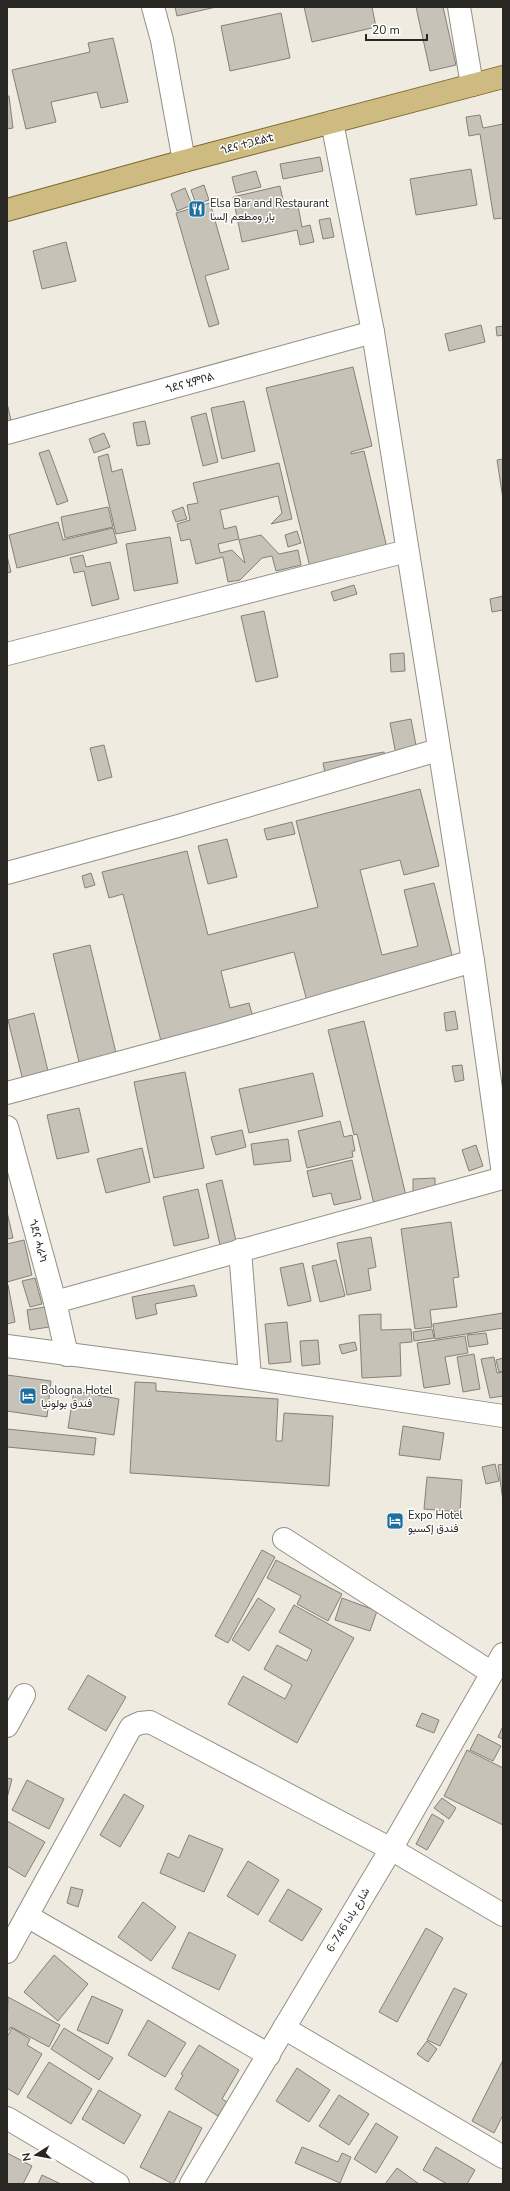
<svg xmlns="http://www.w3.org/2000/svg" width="510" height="2191" viewBox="0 0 510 2191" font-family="'Nunito Sans',Vazirmatn,'Noto Sans Ethiopic',sans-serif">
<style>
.building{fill:#c6c2b8;stroke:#848178}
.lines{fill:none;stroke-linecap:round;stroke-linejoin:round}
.street-casing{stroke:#949086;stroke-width:24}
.primary-casing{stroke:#7e692a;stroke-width:24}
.street{stroke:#fff;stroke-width:22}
.primary{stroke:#cdbb82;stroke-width:22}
.labels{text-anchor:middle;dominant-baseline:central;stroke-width:3;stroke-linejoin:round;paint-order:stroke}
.street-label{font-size:11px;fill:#282723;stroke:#fff}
.poi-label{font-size:11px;fill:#282723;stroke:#fff;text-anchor:start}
</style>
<rect width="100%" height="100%" fill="#efebe1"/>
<g class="building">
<polygon points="175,7 216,7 177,16"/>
<polygon points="304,7 372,7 376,27 312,42"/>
<polygon points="416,7 443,7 456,65 430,71"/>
<polygon points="281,13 290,58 230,71 221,26"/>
<polygon points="113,38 128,102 101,108 97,92 51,102 56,122 26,129 12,70 90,52 88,43"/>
<polygon points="7,96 9,96 13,128 7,129"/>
<polygon points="480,115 483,128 503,124 503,218 494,219 480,134 469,136 466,117"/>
<polygon points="320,157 323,171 283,179 280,164"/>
<polygon points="471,169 477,205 416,215 410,179"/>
<polygon points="256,171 261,187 236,193 232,177"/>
<polygon points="204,185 209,200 196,204 191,190"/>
<polygon points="280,186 285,209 298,206 302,227 310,225 314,242 300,245 297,230 242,242 233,197"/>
<polygon points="185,188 192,205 177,211 171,194"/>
<polygon points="210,203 229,269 205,276 219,324 209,327 176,213"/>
<polygon points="330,218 334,237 323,239 319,220"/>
<polygon points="66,242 76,281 42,289 33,251"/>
<polygon points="481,325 485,342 449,351 445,334"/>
<polygon points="503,326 503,335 497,336 496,327"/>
<polygon points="353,367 372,446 351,452 351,454 364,451 387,548 310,567 266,388"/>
<polygon points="244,401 255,451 222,459 211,408"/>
<polygon points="7,403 13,429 7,430"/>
<polygon points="206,413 218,462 203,466 191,417"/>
<polygon points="145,421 150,444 137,446 133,423"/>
<polygon points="104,433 110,447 94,453 89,439"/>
<polygon points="49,450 68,501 57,505 39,453"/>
<polygon points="108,454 112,472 122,469 136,530 116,534 98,457"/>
<polygon points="503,459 503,499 497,460"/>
<polygon points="279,463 292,519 271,524 282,513 278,496 220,510 224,529 236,526 239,539 218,544 220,553 232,550 245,563 239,540 261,535 279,554 298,550 301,565 276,571 272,556 262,558 240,580 228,582 223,557 196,564 190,539 181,541 177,524 190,520 187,505 198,503 193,483"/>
<polygon points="108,507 113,527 65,538 61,517"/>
<polygon points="183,507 187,519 176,522 172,511"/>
<polygon points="58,522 63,540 113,528 117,543 17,568 9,535"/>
<polygon points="297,531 301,543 288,547 285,535"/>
<polygon points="170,537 178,583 134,591 126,544"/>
<polygon points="83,555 86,567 110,562 119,599 92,606 84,571 74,573 70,558"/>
<polygon points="7,556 11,572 7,573"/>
<polygon points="354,585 357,594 334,601 331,592"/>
<polygon points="503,596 503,610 492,612 490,599"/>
<polygon points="264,611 278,677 256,682 241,616"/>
<polygon points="404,653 405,671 391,672 390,654"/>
<polygon points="411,719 418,756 397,760 390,723"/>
<polygon points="104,745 112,777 98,781 90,748"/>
<polygon points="384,752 387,767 326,778 323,763"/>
<polygon points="420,789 439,866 404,875 400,860 360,870 382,955 418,946 404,890 434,883 455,967 308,1005 294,952 221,971 230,1008 249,1003 254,1021 162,1045 123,894 109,898 102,872 187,851 208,935 318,907 296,821"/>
<polygon points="292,822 295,834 267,840 264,829"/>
<polygon points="227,839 237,877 208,884 198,846"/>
<polygon points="91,873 95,885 85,888 82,876"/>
<polygon points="90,945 117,1057 80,1066 53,954"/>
<polygon points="455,1011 458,1029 446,1031 444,1013"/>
<polygon points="34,1013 49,1075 23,1081 8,1020"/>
<polygon points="364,1021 407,1200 375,1208 357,1134 354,1135 328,1030"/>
<polygon points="462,1065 464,1080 455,1082 452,1066"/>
<polygon points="185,1072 204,1168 154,1178 134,1082"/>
<polygon points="313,1073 323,1116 249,1133 239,1089"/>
<polygon points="79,1108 89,1152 57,1159 47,1115"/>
<polygon points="340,1121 344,1137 352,1135 355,1151 352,1151 353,1157 307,1168 298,1131"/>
<polygon points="242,1130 246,1147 216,1155 211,1137"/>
<polygon points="288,1139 291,1161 254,1165 251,1144"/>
<polygon points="476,1145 483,1166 469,1171 462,1150"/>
<polygon points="142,1148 150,1182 106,1193 97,1159"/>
<polygon points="352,1160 361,1199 334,1205 331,1193 313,1197 307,1171"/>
<polygon points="435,1178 435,1192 413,1192 413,1179"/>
<polygon points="222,1180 236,1241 220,1245 206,1184"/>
<polygon points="198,1189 209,1238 174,1246 163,1197"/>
<polygon points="7,1212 13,1238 7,1239"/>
<polygon points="451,1222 459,1277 453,1278 457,1307 430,1310 432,1327 415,1329 401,1229"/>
<polygon points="371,1237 376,1267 368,1269 371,1290 347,1295 337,1243"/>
<polygon points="24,1240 32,1275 7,1282 7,1244"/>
<polygon points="336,1260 345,1296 320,1302 312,1266"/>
<polygon points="303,1263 311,1301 288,1306 280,1268"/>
<polygon points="35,1278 42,1304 30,1307 22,1281"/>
<polygon points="8,1285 15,1322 7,1324 7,1286"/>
<polygon points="194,1285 197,1296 155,1304 157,1314 136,1319 132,1297"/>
<polygon points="45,1307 49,1327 30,1330 27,1310"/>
<polygon points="503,1313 503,1328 435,1339 433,1324"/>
<polygon points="381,1314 381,1330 411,1329 412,1342 400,1343 401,1376 362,1378 359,1315"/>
<polygon points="287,1322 291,1362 269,1364 265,1324"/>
<polygon points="432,1329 434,1338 414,1341 413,1332"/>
<polygon points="486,1333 488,1344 469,1347 467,1335"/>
<polygon points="465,1336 468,1353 445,1357 450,1384 424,1388 417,1343"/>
<polygon points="318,1340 320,1364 302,1366 300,1341"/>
<polygon points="355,1342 357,1350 342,1354 339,1345"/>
<polygon points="474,1354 480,1389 463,1392 457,1357"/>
<polygon points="494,1357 497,1373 503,1372 503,1396 490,1398 481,1359"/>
<polygon points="503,1358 503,1371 499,1372 496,1360"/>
<polygon points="7,1375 51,1381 47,1417 7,1411"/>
<polygon points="135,1382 156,1383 156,1391 278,1399 276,1441 282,1441 284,1413 333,1416 329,1486 130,1473"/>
<polygon points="74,1391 119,1399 114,1435 68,1428"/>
<polygon points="403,1426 444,1433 440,1460 399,1455"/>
<polygon points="7,1429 96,1438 94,1455 7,1447"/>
<polygon points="495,1464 499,1481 486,1484 482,1467"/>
<polygon points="503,1464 503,1501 498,1465"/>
<polygon points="427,1477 462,1480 460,1512 424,1509"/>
<polygon points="262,1550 275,1557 228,1643 215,1636"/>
<polygon points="276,1560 342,1594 328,1621 297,1604 301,1596 267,1578"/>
<polygon points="258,1598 275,1609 249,1651 232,1640"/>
<polygon points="342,1598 377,1611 370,1631 335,1620"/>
<polygon points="294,1605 354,1638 297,1743 228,1704 243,1676 285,1699 292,1685 264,1669 277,1645 307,1661 312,1650 279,1632"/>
<polygon points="88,1675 126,1697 106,1731 68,1709"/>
<polygon points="422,1713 439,1720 434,1733 416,1726"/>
<polygon points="503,1726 503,1739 498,1737"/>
<polygon points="478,1734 501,1746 493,1761 470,1750"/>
<polygon points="467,1750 503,1768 503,1825 444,1796"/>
<polygon points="7,1778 12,1779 7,1798"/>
<polygon points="27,1780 64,1799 49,1829 12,1810"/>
<polygon points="124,1794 144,1806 120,1847 100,1835"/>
<polygon points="442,1798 456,1808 449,1819 434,1808"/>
<polygon points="432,1814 444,1821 427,1850 416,1844"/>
<polygon points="7,1821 45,1842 25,1877 7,1866"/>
<polygon points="189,1835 223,1849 204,1892 160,1873 168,1853 179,1858"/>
<polygon points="248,1861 279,1880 258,1915 227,1896"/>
<polygon points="71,1887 83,1890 78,1907 67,1903"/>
<polygon points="288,1889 322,1909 302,1941 269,1921"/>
<polygon points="143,1902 176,1927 151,1961 118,1937"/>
<polygon points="426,1928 443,1938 397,2022 379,2012"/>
<polygon points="189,1932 236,1955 219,1990 172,1968"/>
<polygon points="54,1955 88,1984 58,2021 24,1992"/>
<polygon points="454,1988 467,1994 440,2046 427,2040"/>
<polygon points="92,1996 123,2010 108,2044 77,2030"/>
<polygon points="8,1997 60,2025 49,2047 11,2027 7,2032"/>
<polygon points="148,2020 186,2043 165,2077 128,2055"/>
<polygon points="12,2028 30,2039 27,2045 42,2054 18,2095 7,2088 7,2037"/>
<polygon points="64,2028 113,2058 99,2080 51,2049"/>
<polygon points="427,2041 437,2049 428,2062 417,2054"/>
<polygon points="199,2045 239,2070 222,2099 227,2102 218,2116 175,2089 183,2075 181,2074"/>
<polygon points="503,2060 503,2115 494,2133 472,2121"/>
<polygon points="49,2062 92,2089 71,2124 27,2097"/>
<polygon points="297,2068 330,2090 309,2122 276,2101"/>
<polygon points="99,2090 141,2115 124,2144 82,2119"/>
<polygon points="339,2095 369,2114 349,2145 319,2126"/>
<polygon points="169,2111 202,2128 173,2184 140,2167"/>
<polygon points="376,2123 398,2137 376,2173 354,2159"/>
<polygon points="302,2147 338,2162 342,2153 351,2157 340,2183 295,2163"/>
<polygon points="436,2147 475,2170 467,2184 447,2184 423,2170"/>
<polygon points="7,2153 32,2166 23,2184 7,2184"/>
<polygon points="397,2168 419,2184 385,2184"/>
<polygon points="42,2175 61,2184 38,2184"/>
</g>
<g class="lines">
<g class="street-casing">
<g id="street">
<polyline points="153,7 162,40 184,161"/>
<polyline points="459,7 472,85"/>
<polyline points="332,122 373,332 473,961 503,1174"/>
<polyline points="7,433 373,332"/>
<polyline points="7,654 407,551"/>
<polyline points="7,873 178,826 438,750"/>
<polyline points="7,1093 225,1034 473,961"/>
<polyline points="7,1127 55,1302 67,1355"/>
<polyline points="240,1250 250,1378"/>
<polyline points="55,1302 503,1178"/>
<polyline points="7,1346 250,1378 503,1416"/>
<polyline points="284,1539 492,1673"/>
<polyline points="7,1726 24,1695"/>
<polyline points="27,1916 269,2055"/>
<polyline points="7,1952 131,1727 140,1723 150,1722 391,1849 503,1915"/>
<polyline points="284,2028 503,2157"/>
<polyline points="7,2118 118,2184"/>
<polyline points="191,2184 391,1849 503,1654"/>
</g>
</g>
<g class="primary-casing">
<polyline id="primary" points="7,210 184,161 503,77"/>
</g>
<use href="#street" class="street"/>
<use href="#primary" class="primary"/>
</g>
<defs>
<g id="restaurant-square" transform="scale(0.9)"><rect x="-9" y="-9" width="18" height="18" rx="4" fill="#1d70a1" stroke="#fff"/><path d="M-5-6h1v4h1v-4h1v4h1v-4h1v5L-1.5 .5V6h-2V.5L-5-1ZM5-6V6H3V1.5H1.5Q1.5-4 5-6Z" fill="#fff"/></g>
<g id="hotel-square" transform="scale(0.9)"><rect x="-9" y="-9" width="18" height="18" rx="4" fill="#1d70a1" stroke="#fff"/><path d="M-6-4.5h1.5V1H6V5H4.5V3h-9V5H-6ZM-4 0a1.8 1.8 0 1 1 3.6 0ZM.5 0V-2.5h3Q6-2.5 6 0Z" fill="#fff"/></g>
</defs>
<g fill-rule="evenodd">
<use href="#restaurant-square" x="197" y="209"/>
<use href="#hotel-square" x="28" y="1396"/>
<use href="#hotel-square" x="395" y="1521"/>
</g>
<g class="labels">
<g class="street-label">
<text transform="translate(247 144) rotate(-15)">ጎደና ተጋደልቲ</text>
<text transform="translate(190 383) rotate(-16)">ጎደና ሂምቦል</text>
<text transform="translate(38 1241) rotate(75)">ጎደና ሓራካ</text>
<text transform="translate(348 1920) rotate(-59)">شارع بادا 746-6</text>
</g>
<g class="poi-label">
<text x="210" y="203">Elsa Bar and Restaurant<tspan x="210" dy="13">بار ومطعم إلسا</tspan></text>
<text x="41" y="1390">Bologna Hotel<tspan x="41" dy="13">فندق بولونيا</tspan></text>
<text x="408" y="1515">Expo Hotel<tspan x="408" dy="13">فندق إكسبو</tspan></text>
</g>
</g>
<rect width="510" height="2191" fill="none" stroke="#282723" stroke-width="16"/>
<g transform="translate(36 2155) rotate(259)" stroke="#ffffff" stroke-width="3" paint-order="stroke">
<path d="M0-3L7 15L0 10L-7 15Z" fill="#282723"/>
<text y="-6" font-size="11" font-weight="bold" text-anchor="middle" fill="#282723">N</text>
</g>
<path d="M366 34v6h61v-6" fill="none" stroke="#282723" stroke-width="2"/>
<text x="372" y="34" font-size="12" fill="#282723" stroke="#ffffff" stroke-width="3" paint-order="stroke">20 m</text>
</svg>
